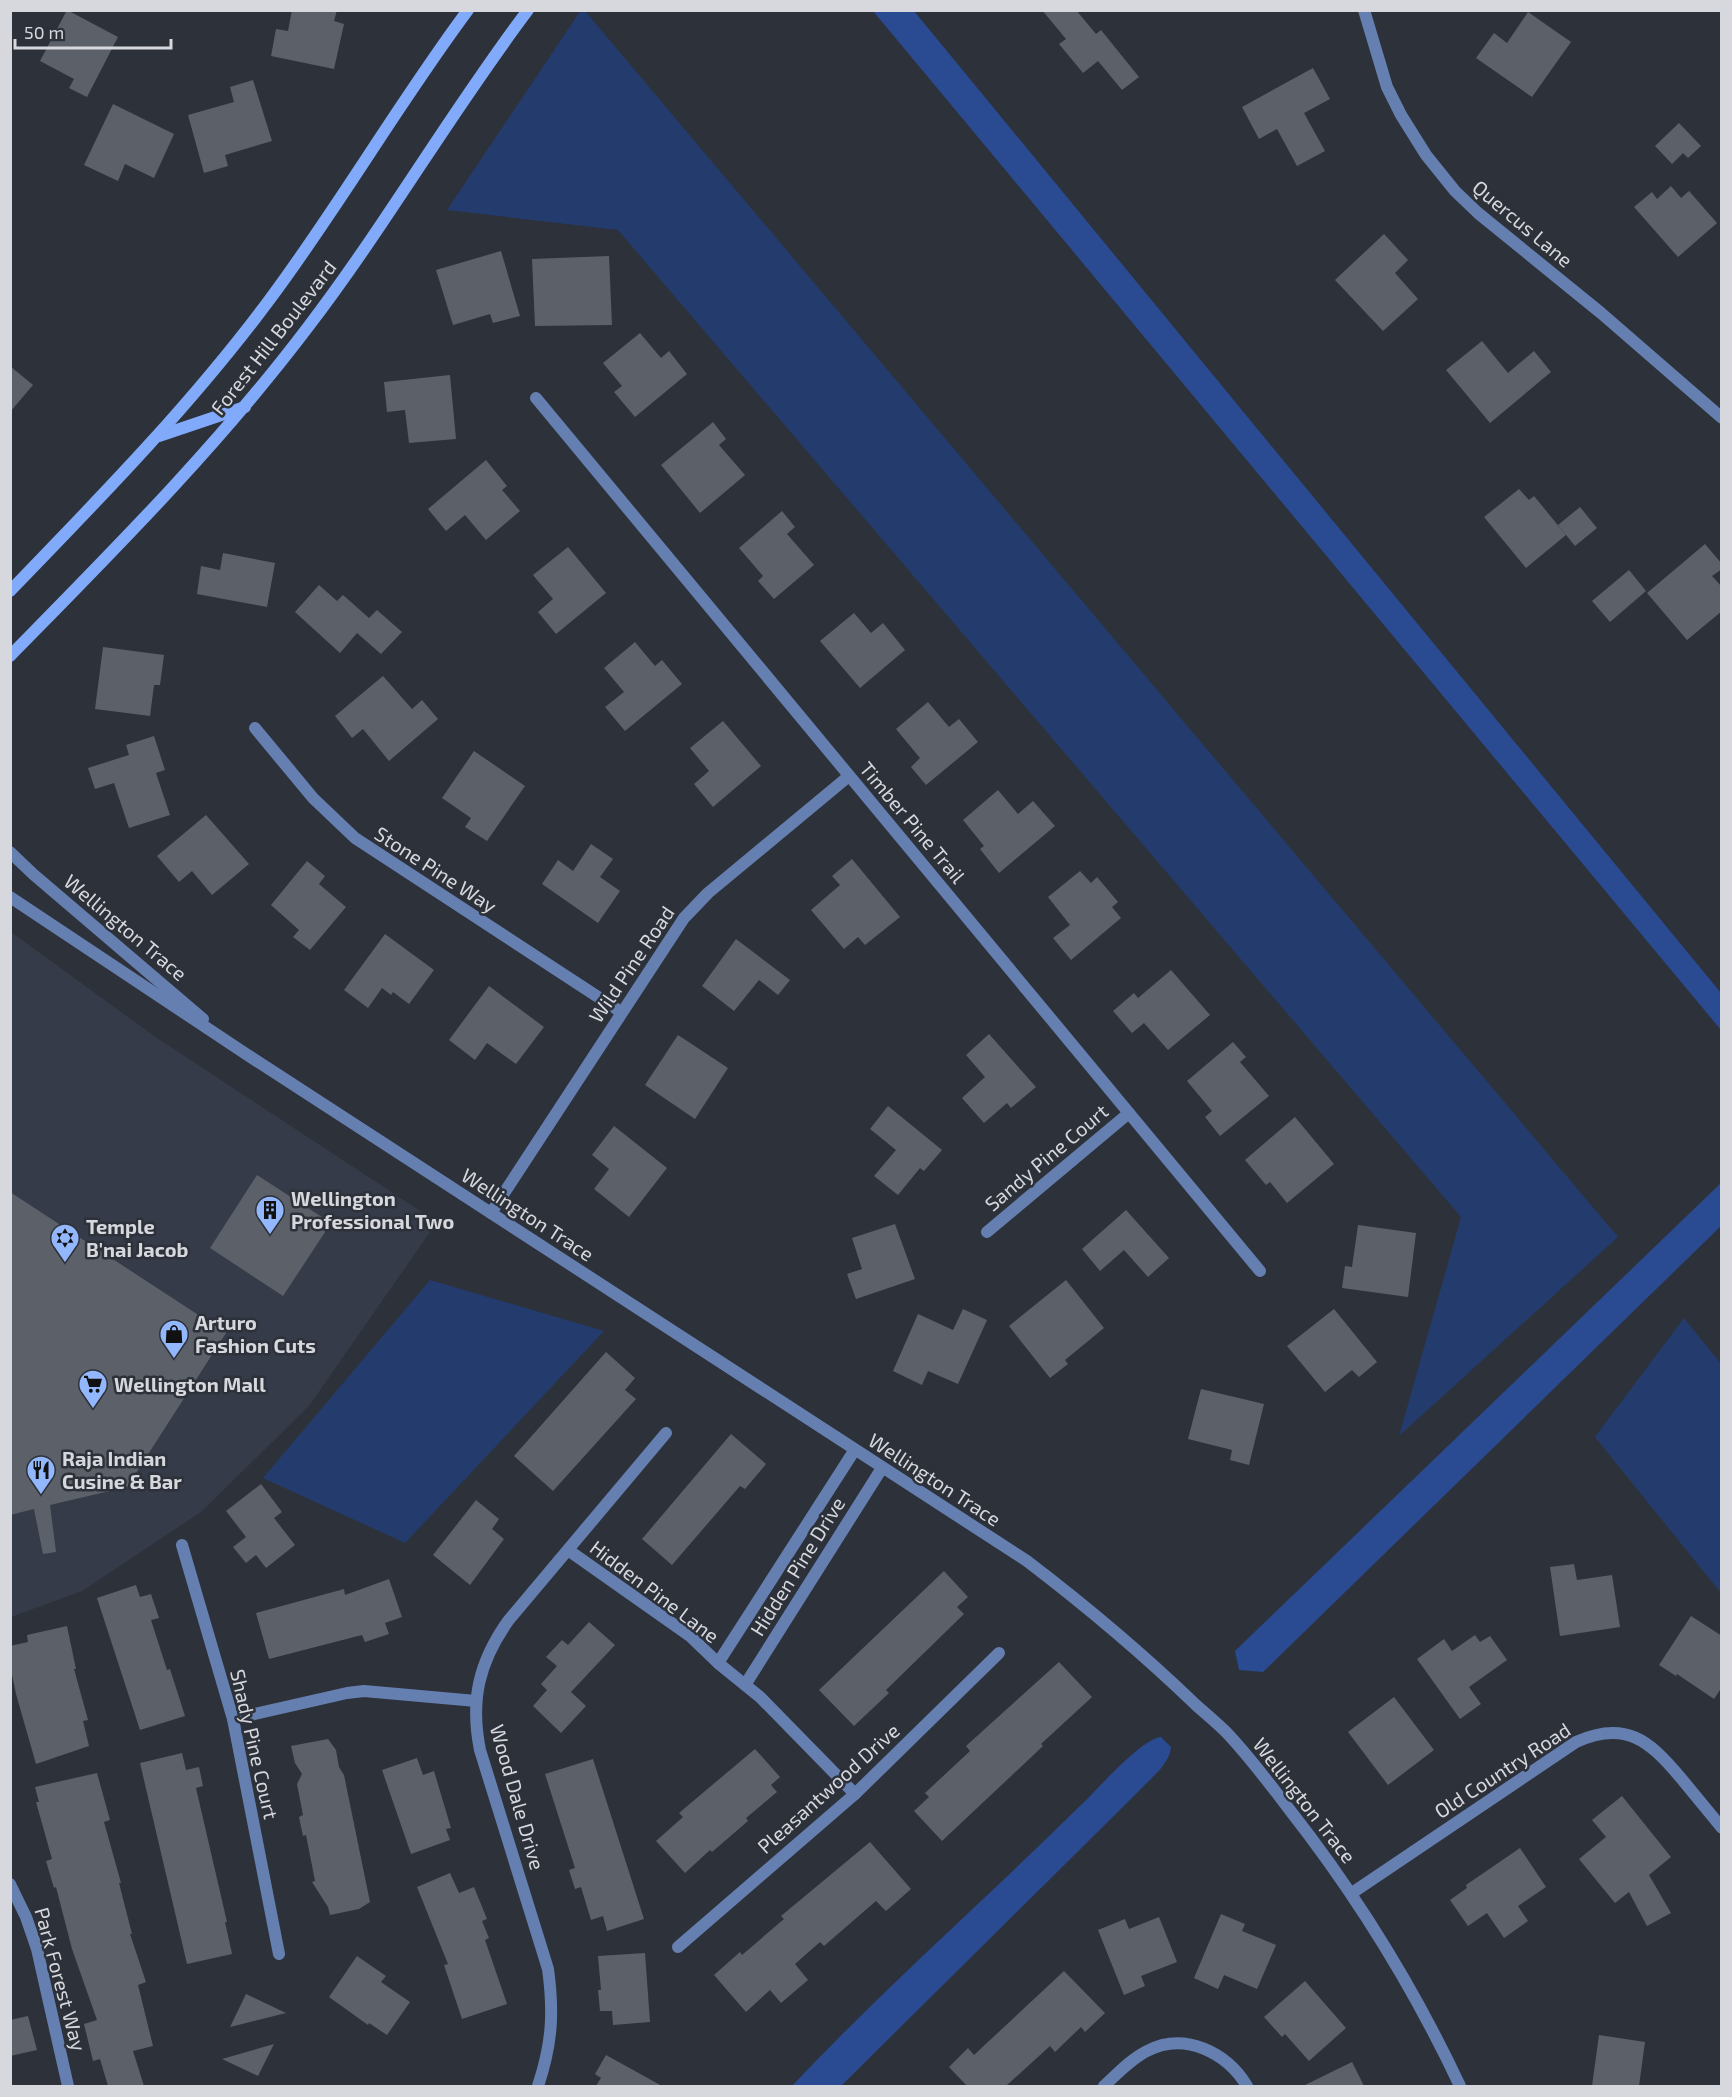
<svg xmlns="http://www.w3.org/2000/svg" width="1732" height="2097" viewBox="0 0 1732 2097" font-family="'Exo 2',sans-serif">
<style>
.built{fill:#353b48}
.green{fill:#243c6d}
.water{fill:#2a4b92}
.building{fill:#5c6169}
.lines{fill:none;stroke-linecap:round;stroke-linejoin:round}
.minor{stroke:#657fb1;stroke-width:12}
.tertiary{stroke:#657fb1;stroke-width:12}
.secondary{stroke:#81aafa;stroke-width:12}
.labels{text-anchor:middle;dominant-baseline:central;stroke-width:5;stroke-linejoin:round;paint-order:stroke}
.street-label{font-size:20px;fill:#d6d8dd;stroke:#2d3139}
.poi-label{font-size:20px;font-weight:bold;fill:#d6d8dd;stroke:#2d3139;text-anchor:start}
</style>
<rect width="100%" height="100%" fill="#2d3139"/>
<polygon class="built" points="11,932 157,1038 437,1222 309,1406 201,1512 82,1591 11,1617"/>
<g class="green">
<polygon points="581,10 585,11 1618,1237 1399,1436 1461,1217 618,230 447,210"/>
<polygon points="430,1280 604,1331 405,1543 263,1478"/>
<polygon points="1684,1318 1721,1364 1721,1593 1595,1437"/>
</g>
<g class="water">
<polygon points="873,11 914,11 1721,993 1721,1030"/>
<polygon points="1721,1183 1721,1226 1263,1672 1239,1670 1235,1651"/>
<path d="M1161 1737 1171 1747C1170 1764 1150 1779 1140 1790L841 2086H792C884 1988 986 1899 1082 1804 1098 1789 1141 1739 1161 1737Z"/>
</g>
<g class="building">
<polygon points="67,10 118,37 87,97 69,88 74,79 40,61"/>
<polygon points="292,10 337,10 334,21 344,24 334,69 271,56 276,29 288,31"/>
<polygon points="1042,10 1076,10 1096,34 1101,30 1139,77 1122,90 1098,61 1083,73 1059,44 1066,39"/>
<polygon points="1528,12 1571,42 1532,97 1476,58 1494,33 1507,43"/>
<polygon points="1313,68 1330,99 1304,113 1325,151 1297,166 1277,129 1259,139 1242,107"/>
<polygon points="253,80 272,141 225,155 228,166 204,173 188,115 234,102 230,87"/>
<polygon points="113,104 174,134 154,178 125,164 118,181 84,165"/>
<polygon points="1679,123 1701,146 1688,158 1683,153 1672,164 1655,146"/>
<polygon points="1671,186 1681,198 1689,191 1717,223 1678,257 1634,207 1652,192 1657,199"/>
<polygon points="1384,234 1408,260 1395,273 1418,299 1383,331 1335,280"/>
<polygon points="501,251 520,316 493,323 490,314 453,325 436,270"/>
<polygon points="609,256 612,325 535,326 532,259"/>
<polygon points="640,333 661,358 669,351 687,374 635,417 614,392 622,386 603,363"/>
<polygon points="1482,341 1508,373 1534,351 1551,372 1490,423 1446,370"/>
<polygon points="10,366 33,385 10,412"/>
<polygon points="450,375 456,439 409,443 405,410 387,412 384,382"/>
<polygon points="713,422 726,439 719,445 745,475 700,513 661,465"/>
<polygon points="486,460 507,486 502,490 520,511 486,540 465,515 446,531 428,509"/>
<polygon points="1519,489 1529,500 1534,496 1566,535 1526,568 1484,517"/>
<polygon points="1580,507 1597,528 1575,546 1558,525"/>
<polygon points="782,511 795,527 787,534 814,565 774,599 758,581 763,576 739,548"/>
<polygon points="1705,544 1722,564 1722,569 1712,576 1722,587 1722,611 1687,640 1647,593"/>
<polygon points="568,547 606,593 556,634 538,612 553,599 533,575"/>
<polygon points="223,553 275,563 267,607 197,594 201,566 220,570"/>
<polygon points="1629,570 1646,591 1610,622 1592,601"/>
<polygon points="319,585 337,601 343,595 369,618 377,610 402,632 381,654 357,633 340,653 295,612"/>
<polygon points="854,613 871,633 883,623 905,650 860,688 820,641"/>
<polygon points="635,642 655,666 662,660 682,684 625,731 605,707 624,692 604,668"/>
<polygon points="103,647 164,655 160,685 154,685 150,716 95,709"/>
<polygon points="383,676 412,709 422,700 438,719 389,761 363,729 352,738 335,716"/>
<polygon points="928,702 949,727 959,719 978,742 926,785 911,767 920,758 896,729"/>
<polygon points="723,721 761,766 713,807 694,784 709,771 690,748"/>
<polygon points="154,736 165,770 156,773 170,815 129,828 114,783 95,789 88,768 129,755 126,745"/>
<polygon points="474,751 525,786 487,841 465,827 471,818 442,798"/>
<polygon points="998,790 1018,814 1033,801 1055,826 999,873 980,849 984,846 963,820"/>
<polygon points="206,815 249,864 212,895 192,871 179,882 157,856"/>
<polygon points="591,844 613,859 600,877 620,891 598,923 542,884 558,860 573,871"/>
<polygon points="852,859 900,917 865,945 858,937 844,949 811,910 840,885 832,876"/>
<polygon points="307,861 325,876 319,884 346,907 310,950 293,937 299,930 271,905"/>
<polygon points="1080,871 1091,883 1097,877 1118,902 1112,907 1121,918 1071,960 1053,938 1070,925 1048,897"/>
<polygon points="385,934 434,970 409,1004 393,992 391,995 382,988 368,1008 344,990"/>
<polygon points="736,939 790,980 778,995 759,980 734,1011 702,986"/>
<polygon points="1171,970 1210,1015 1168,1050 1144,1023 1132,1033 1113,1011 1134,993 1138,998"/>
<polygon points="489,986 544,1027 516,1064 487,1043 475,1060 449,1040"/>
<polygon points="989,1034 1036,1087 1011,1108 1007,1103 984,1123 962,1098 985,1077 966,1055"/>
<polygon points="678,1035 728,1068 695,1119 645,1085"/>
<polygon points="1233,1042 1246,1057 1240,1062 1269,1096 1220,1136 1205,1117 1212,1111 1187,1081"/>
<polygon points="888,1106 942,1150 924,1171 920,1168 898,1195 874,1176 896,1150 870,1129"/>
<polygon points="1295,1117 1334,1164 1287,1203 1270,1182 1266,1185 1245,1160"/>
<polygon points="614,1126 667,1168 629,1217 594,1189 609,1169 592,1155"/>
<polygon points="257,1175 331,1223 283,1296 210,1248"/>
<polygon points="10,1192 226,1333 127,1487 50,1505 56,1552 43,1554 34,1509 10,1515"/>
<polygon points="1126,1210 1169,1258 1148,1277 1124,1250 1100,1271 1082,1249"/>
<polygon points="895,1224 915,1279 856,1299 847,1274 862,1269 852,1238"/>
<polygon points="1358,1225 1416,1233 1408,1297 1342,1288 1345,1266 1352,1267"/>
<polygon points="1066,1280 1104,1328 1065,1360 1068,1364 1050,1378 1009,1326"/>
<polygon points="963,1309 987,1320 958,1384 928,1371 922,1385 893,1371 918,1314 953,1330"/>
<polygon points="1334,1309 1377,1362 1359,1377 1352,1370 1325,1392 1287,1346"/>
<polygon points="606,1352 635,1378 625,1390 636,1399 553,1491 514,1456"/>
<polygon points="1201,1389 1264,1404 1249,1465 1230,1460 1232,1450 1188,1439"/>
<polygon points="731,1434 766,1464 745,1489 740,1486 672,1565 642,1539"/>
<polygon points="261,1484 282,1512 274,1518 295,1545 266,1568 256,1555 246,1563 233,1547 246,1537 226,1511"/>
<polygon points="476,1500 499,1519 492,1529 504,1539 470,1585 433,1555"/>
<polygon points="1574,1564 1577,1580 1612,1575 1620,1627 1560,1636 1550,1567"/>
<polygon points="944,1571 968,1597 957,1607 964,1614 886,1690 889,1693 854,1726 819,1690"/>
<polygon points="389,1579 402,1617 385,1623 389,1634 365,1642 362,1635 269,1659 256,1613 344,1589 345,1595"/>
<polygon points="136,1585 140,1597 151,1594 159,1618 151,1620 167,1670 170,1669 185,1716 140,1730 97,1598"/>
<polygon points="1691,1616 1722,1636 1722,1687 1714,1699 1677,1674 1676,1676 1659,1665"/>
<polygon points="589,1622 615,1645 571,1692 586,1706 561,1733 533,1706 547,1690 541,1684 557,1666 546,1657 562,1640 568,1645"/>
<polygon points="67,1626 76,1669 74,1669 88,1720 83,1721 89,1746 36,1764 16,1694 10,1665 10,1646 28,1642 27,1635"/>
<polygon points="1475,1635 1480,1642 1490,1636 1507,1660 1469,1687 1481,1704 1460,1719 1417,1659 1444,1639 1452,1651"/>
<polygon points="1059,1662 1092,1697 1041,1744 1043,1746 942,1841 914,1811 929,1797 925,1793 970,1751 966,1746"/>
<polygon points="1394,1697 1434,1750 1388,1785 1348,1732"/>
<polygon points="328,1739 336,1750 339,1767 344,1775 370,1902 359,1909 330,1915 328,1907 312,1882 315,1881 306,1835 303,1836 299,1817 303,1815 297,1784 302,1774 295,1763 291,1746"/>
<polygon points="755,1749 780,1777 771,1785 777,1792 746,1818 748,1821 712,1852 710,1850 685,1873 656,1841 683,1817 679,1813"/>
<polygon points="182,1753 186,1770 199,1767 203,1786 196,1788 227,1922 225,1922 232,1954 187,1964 140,1763"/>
<polygon points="417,1758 423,1775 434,1771 451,1828 446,1829 450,1840 411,1854 382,1770"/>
<polygon points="593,1759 644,1919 607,1931 603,1916 591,1920 581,1887 575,1889 569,1870 575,1868 545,1774"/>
<polygon points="97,1773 110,1820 104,1822 121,1883 119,1883 132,1934 130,1934 146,1982 138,1985 153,2046 133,2051 144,2086 108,2086 100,2059 93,2061 84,2024 97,2020 72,1949 56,1887 54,1888 46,1861 52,1859 36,1802 39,1802 35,1787"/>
<polygon points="1622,1796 1671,1857 1649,1875 1671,1913 1647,1926 1629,1892 1615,1903 1579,1859 1606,1837 1592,1820"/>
<polygon points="870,1842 911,1889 886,1911 876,1901 824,1946 820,1942 795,1964 808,1980 781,2003 770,1990 746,2012 714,1975 740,1952 742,1955 784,1919 781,1916"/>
<polygon points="1520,1848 1546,1887 1518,1906 1528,1921 1504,1938 1487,1913 1468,1926 1450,1900 1467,1888 1466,1885"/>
<polygon points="450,1873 459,1893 474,1887 487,1919 482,1921 489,1938 485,1940 507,2004 462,2019 444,1965 448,1964 417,1887"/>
<polygon points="1221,1914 1245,1924 1242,1931 1276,1945 1257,1989 1224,1975 1218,1989 1194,1978"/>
<polygon points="1159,1917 1177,1962 1141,1976 1145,1986 1124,1995 1098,1930 1125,1919 1129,1929"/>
<polygon points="645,1953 650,2022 613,2025 612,2011 600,2011 598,1990 601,1990 598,1956"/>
<polygon points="357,1956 386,1976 381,1982 410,2002 387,2035 369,2023 368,2025 329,1997"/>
<polygon points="1064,1971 1105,2013 1085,2032 1081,2027 1055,2052 1050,2046 1006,2086 967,2086 949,2067 968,2048 974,2055"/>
<polygon points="1305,1981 1346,2028 1309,2061 1285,2034 1282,2037 1264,2017"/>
<polygon points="246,1994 286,2013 230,2027"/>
<polygon points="28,2016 37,2050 10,2056 10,2020"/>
<polygon points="1599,2035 1645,2042 1639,2086 1592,2086"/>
<polygon points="274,2044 258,2076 222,2059"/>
<polygon points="606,2055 662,2086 596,2086 601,2078 595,2074"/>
<polygon points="1352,2062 1364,2086 1303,2086"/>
</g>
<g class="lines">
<g class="minor">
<polyline points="1364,10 1387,87 1401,115 1426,155 1455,191 1478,213 1601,313 1722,418"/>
<polyline points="536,398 1260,1271"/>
<polyline points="255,728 313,798 355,838 621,1012"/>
<polyline points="491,1213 684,918 708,893 849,776"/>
<polyline points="987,1232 1129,1113"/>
<polyline points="182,1545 233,1719 279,1954"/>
<polyline points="568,1550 690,1636 718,1663 760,1697 855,1794"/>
<polyline points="718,1663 854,1451"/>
<polyline points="745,1685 882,1468"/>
<polyline points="233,1719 347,1693 364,1691 476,1701"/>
<polyline points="10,1884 26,1917 37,1949 68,2086"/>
<path d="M1352 1893 1576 1742C1625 1720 1649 1740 1680 1777 1694 1794 1708 1811 1722 1828"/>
<polyline points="678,1947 855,1794 999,1653"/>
<path d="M538 2086C552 2044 554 2013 548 1969L480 1750C470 1700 479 1662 508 1621L666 1433"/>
<path d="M1104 2086C1117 2074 1131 2059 1147 2051 1185 2031 1227 2053 1247 2086"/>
</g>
<g class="tertiary">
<polyline points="10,852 33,874 203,1019"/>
<path d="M10 897 246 1054 1027 1561C1086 1606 1142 1653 1196 1705 1206 1714 1217 1723 1226 1732 1249 1756 1269 1783 1289 1809 1358 1897 1413 1986 1460 2086"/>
</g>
<g class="secondary">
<polyline points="159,436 245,407"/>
<path d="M10 591C101 497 192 404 270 299 340 205 398 104 468 10"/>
<path d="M10 656C114 550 218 446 308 327 386 225 450 113 528 10"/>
</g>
</g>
<defs>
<g id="building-pin" transform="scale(1.5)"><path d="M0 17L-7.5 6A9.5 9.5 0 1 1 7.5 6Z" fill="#93b7fd" stroke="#2d3139"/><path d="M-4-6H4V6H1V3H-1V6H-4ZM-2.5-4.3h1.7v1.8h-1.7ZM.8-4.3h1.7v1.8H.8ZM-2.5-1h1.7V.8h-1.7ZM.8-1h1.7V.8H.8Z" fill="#111"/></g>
<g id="synagogue-pin" transform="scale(1.5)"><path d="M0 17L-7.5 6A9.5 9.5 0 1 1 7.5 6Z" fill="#93b7fd" stroke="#2d3139"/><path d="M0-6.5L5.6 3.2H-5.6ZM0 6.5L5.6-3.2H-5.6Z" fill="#111"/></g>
<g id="shop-pin" transform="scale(1.5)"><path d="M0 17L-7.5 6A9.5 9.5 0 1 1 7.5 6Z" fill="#93b7fd" stroke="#2d3139"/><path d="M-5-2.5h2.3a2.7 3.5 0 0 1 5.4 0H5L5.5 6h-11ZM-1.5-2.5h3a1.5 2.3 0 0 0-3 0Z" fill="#111"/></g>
<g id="supermarket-pin" transform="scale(1.5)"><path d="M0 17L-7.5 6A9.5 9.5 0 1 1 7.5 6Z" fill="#93b7fd" stroke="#2d3139"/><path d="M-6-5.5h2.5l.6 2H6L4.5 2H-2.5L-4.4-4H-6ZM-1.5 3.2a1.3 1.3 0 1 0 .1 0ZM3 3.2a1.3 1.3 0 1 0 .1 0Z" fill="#111"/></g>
<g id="restaurant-pin" transform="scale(1.5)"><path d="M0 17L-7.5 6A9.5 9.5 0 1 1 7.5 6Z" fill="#93b7fd" stroke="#2d3139"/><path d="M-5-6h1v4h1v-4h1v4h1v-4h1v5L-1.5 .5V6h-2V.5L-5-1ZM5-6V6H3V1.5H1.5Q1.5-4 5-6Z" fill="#111"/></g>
</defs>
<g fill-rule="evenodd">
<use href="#building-pin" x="270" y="1210"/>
<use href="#synagogue-pin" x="65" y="1238"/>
<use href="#shop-pin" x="174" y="1334"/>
<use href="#supermarket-pin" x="93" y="1384"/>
<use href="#restaurant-pin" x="41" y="1470"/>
</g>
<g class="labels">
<g class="street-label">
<text transform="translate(1523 223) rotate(40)">Quercus Lane</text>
<text transform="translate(273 337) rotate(-52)">Forest Hill Boulevard</text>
<text transform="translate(913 822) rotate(50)">Timber Pine Trail</text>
<text transform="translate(436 869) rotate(33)">Stone Pine Way</text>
<text transform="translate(126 927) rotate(40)">Wellington Trace</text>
<text transform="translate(631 964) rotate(-56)">Wild Pine Road</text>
<text transform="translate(1046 1157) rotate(-40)">Sandy Pine Court</text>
<text transform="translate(528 1214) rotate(33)">Wellington Trace</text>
<text transform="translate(935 1479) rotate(33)">Wellington Trace</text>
<text transform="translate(797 1566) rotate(-58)">Hidden Pine Drive</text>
<text transform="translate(655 1591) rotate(37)">Hidden Pine Lane</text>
<text transform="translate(255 1744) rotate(77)">Shady Pine Court</text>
<text transform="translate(1502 1770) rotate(-33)">Old Country Road</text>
<text transform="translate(828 1788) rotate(-42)">Pleasantwood Drive</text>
<text transform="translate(518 1797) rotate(74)">Wood Dale Drive</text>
<text transform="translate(1305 1800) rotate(52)">Wellington Trace</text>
<text transform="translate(61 1979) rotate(75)">Park Forest Way</text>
</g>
<g class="poi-label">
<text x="291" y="1198">Wellington<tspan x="291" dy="23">Professional Two</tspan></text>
<text x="86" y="1226">Temple<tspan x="86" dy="23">B'nai Jacob</tspan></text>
<text x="195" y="1322">Arturo<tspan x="195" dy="23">Fashion Cuts</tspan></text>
<text x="114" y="1384">Wellington Mall</text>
<text x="62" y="1458">Raja Indian<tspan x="62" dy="23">Cusine &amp; Bar</tspan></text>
</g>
</g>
<rect width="1732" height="2097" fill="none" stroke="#d6d8dd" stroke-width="24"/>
<path d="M15 39v9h156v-9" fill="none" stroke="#d6d8dd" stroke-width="3"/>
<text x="24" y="39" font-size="18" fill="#d6d8dd" stroke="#2d3139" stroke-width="4.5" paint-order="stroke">50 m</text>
</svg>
